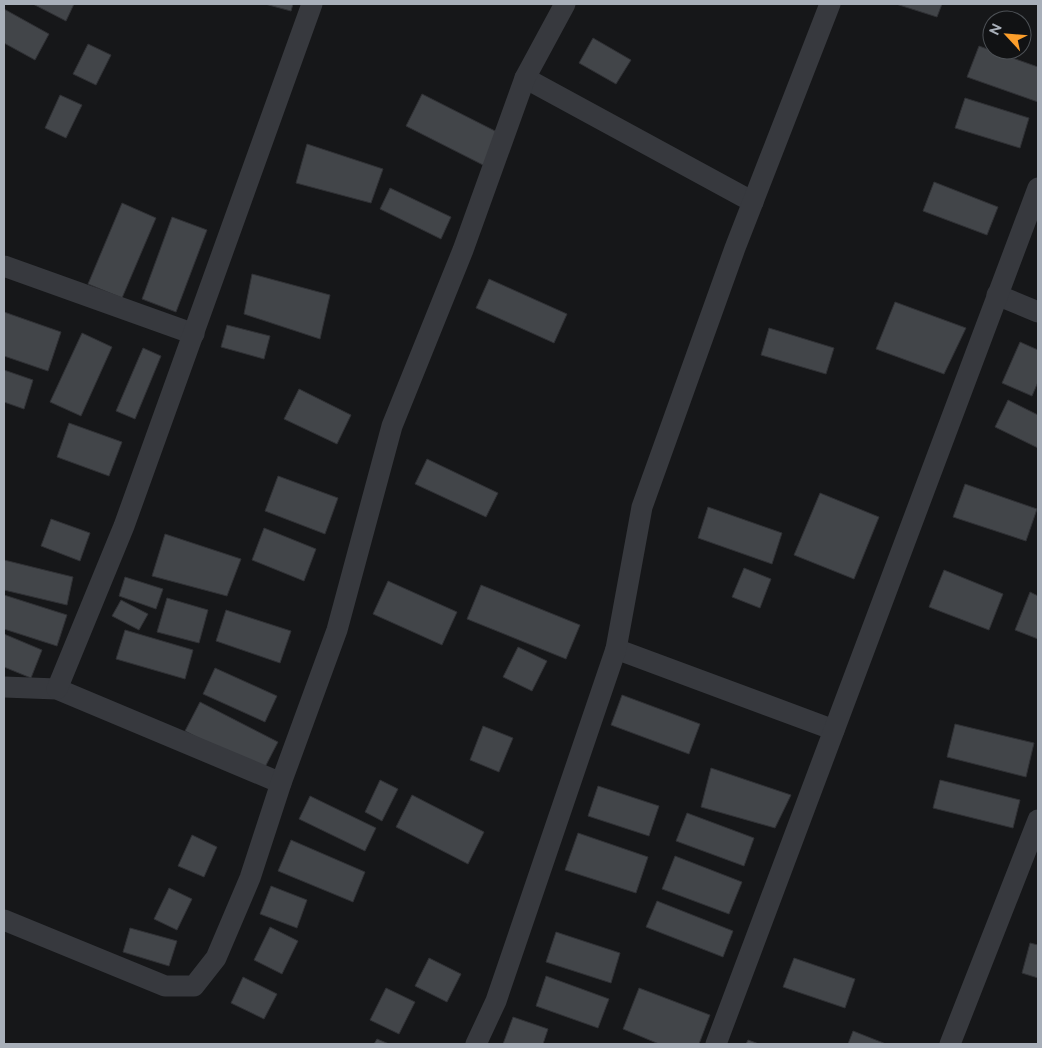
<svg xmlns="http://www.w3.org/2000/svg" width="1042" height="1048" viewBox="0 0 1042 1048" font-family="Raleway,sans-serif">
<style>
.building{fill:#424549;stroke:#303135}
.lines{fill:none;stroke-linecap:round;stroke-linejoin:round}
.street{stroke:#37393e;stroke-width:21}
</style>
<rect width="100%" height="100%" fill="#161719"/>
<g class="building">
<polygon points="33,4 74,4 66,21"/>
<polygon points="265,4 293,4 291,11"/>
<polygon points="896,4 942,4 937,17"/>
<polygon points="4,9 49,34 35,60 4,43"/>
<polygon points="593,38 631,60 616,84 579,63"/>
<polygon points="88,44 111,55 96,85 73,74"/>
<polygon points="979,46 1038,67 1038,102 967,77"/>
<polygon points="422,94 501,134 485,166 406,126"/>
<polygon points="60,95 82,105 66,138 45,128"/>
<polygon points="965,98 1029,118 1020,148 955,128"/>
<polygon points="307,144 383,169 371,203 296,183"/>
<polygon points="934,182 998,207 987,235 923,211"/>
<polygon points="390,188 451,217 441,239 380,209"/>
<polygon points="122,203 156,218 122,298 88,284"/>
<polygon points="172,217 207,230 176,312 142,299"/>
<polygon points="252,274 330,295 320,339 244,314"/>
<polygon points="489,279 567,314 554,343 476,308"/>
<polygon points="895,302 966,328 944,374 876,349"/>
<polygon points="4,312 61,332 48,371 4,356"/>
<polygon points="227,325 270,336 264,359 221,347"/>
<polygon points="769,328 834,348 826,374 761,355"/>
<polygon points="82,333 112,347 81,416 50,402"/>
<polygon points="1020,342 1038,350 1038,382 1032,396 1002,383"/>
<polygon points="143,348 161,356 135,419 116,411"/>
<polygon points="4,370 33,380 24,409 4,402"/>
<polygon points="299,389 351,415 337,444 284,419"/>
<polygon points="1008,400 1038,415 1038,448 995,427"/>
<polygon points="69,423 122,442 109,476 57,457"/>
<polygon points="427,459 498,493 486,517 415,484"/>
<polygon points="278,476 338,498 325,534 265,511"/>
<polygon points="965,484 1037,509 1026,541 953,517"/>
<polygon points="820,493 879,517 854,579 794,555"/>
<polygon points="708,507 782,533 772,564 698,538"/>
<polygon points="51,519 90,533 80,561 41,546"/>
<polygon points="264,528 316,549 304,581 252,560"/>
<polygon points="165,534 241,559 227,596 152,576"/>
<polygon points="4,560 73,577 67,605 4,590"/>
<polygon points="744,568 771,579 760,608 732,597"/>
<polygon points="944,570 1003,594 989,630 929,607"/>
<polygon points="125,577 163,589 156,609 119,596"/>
<polygon points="388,581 457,612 442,645 373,614"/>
<polygon points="481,585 580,625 566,659 467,619"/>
<polygon points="1030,592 1038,596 1038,639 1015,630"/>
<polygon points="4,595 67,615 57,646 4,629"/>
<polygon points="167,598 208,610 199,643 157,632"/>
<polygon points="121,600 148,614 139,630 112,616"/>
<polygon points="226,610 291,631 280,663 216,641"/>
<polygon points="125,630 193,650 185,679 116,659"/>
<polygon points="4,634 42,650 31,678 4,667"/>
<polygon points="518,647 547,661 532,691 503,677"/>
<polygon points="215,668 277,696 265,722 203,694"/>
<polygon points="622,695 700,724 689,754 611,725"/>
<polygon points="200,702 278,742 263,771 185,731"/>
<polygon points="955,724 1034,743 1026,777 947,757"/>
<polygon points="483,726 513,738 499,772 470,760"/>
<polygon points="711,768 791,795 775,828 701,807"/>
<polygon points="380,780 398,789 382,821 365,812"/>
<polygon points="940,780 1020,800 1013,828 933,808"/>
<polygon points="598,786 659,806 649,836 588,816"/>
<polygon points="412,795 484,832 468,864 396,827"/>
<polygon points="310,796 376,828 365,851 299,819"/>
<polygon points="687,813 754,838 744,866 676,841"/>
<polygon points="578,833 648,857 636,893 565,870"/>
<polygon points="192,835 217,847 204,877 178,866"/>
<polygon points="291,840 365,872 353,902 278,871"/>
<polygon points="675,856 742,882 729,914 662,889"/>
<polygon points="271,886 307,900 297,928 260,914"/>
<polygon points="169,888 192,899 177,930 154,919"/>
<polygon points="657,901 733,931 723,957 646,927"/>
<polygon points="270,927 298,941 282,974 254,960"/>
<polygon points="130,928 177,941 169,966 123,952"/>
<polygon points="556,932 620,953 611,983 546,962"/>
<polygon points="1030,943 1038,945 1038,978 1022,973"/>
<polygon points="429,958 461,974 447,1002 415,986"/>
<polygon points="794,958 855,979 845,1008 783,987"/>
<polygon points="546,976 609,999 598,1028 536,1006"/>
<polygon points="243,977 277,994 264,1019 231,1003"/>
<polygon points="386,988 415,1002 399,1034 370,1020"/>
<polygon points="639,988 710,1015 699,1044 659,1044 623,1029"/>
<polygon points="513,1017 548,1029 543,1044 503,1044"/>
<polygon points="853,1031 886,1044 848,1044"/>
<polygon points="377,1039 389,1044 374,1044"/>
<polygon points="748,1040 759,1044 746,1044"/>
</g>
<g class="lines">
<g class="street">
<polyline points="525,78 753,202"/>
<polyline points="4,266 194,334"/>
<polyline points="997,295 1038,312"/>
<polyline points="616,649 834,730"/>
<polyline points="4,687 57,689 281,783"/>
<polyline points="57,689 124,526 312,4"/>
<polyline points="4,920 165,986 194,986 216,958 250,878 281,783 337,630 392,426 463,250 525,78 565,4"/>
<polyline points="476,1044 496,1001 616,649 642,507 735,248 830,4"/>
<polyline points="716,1044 1038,188"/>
<polyline points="950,1044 1038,820"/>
</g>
</g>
<rect width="1042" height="1048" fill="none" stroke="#a8afb9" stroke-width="10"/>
<g transform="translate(1007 35) rotate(296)"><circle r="24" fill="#111214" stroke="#4d5156"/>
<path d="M0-4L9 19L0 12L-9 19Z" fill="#fc9e2b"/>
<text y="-8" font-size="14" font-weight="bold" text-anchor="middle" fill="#a8afb9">N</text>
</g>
</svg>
